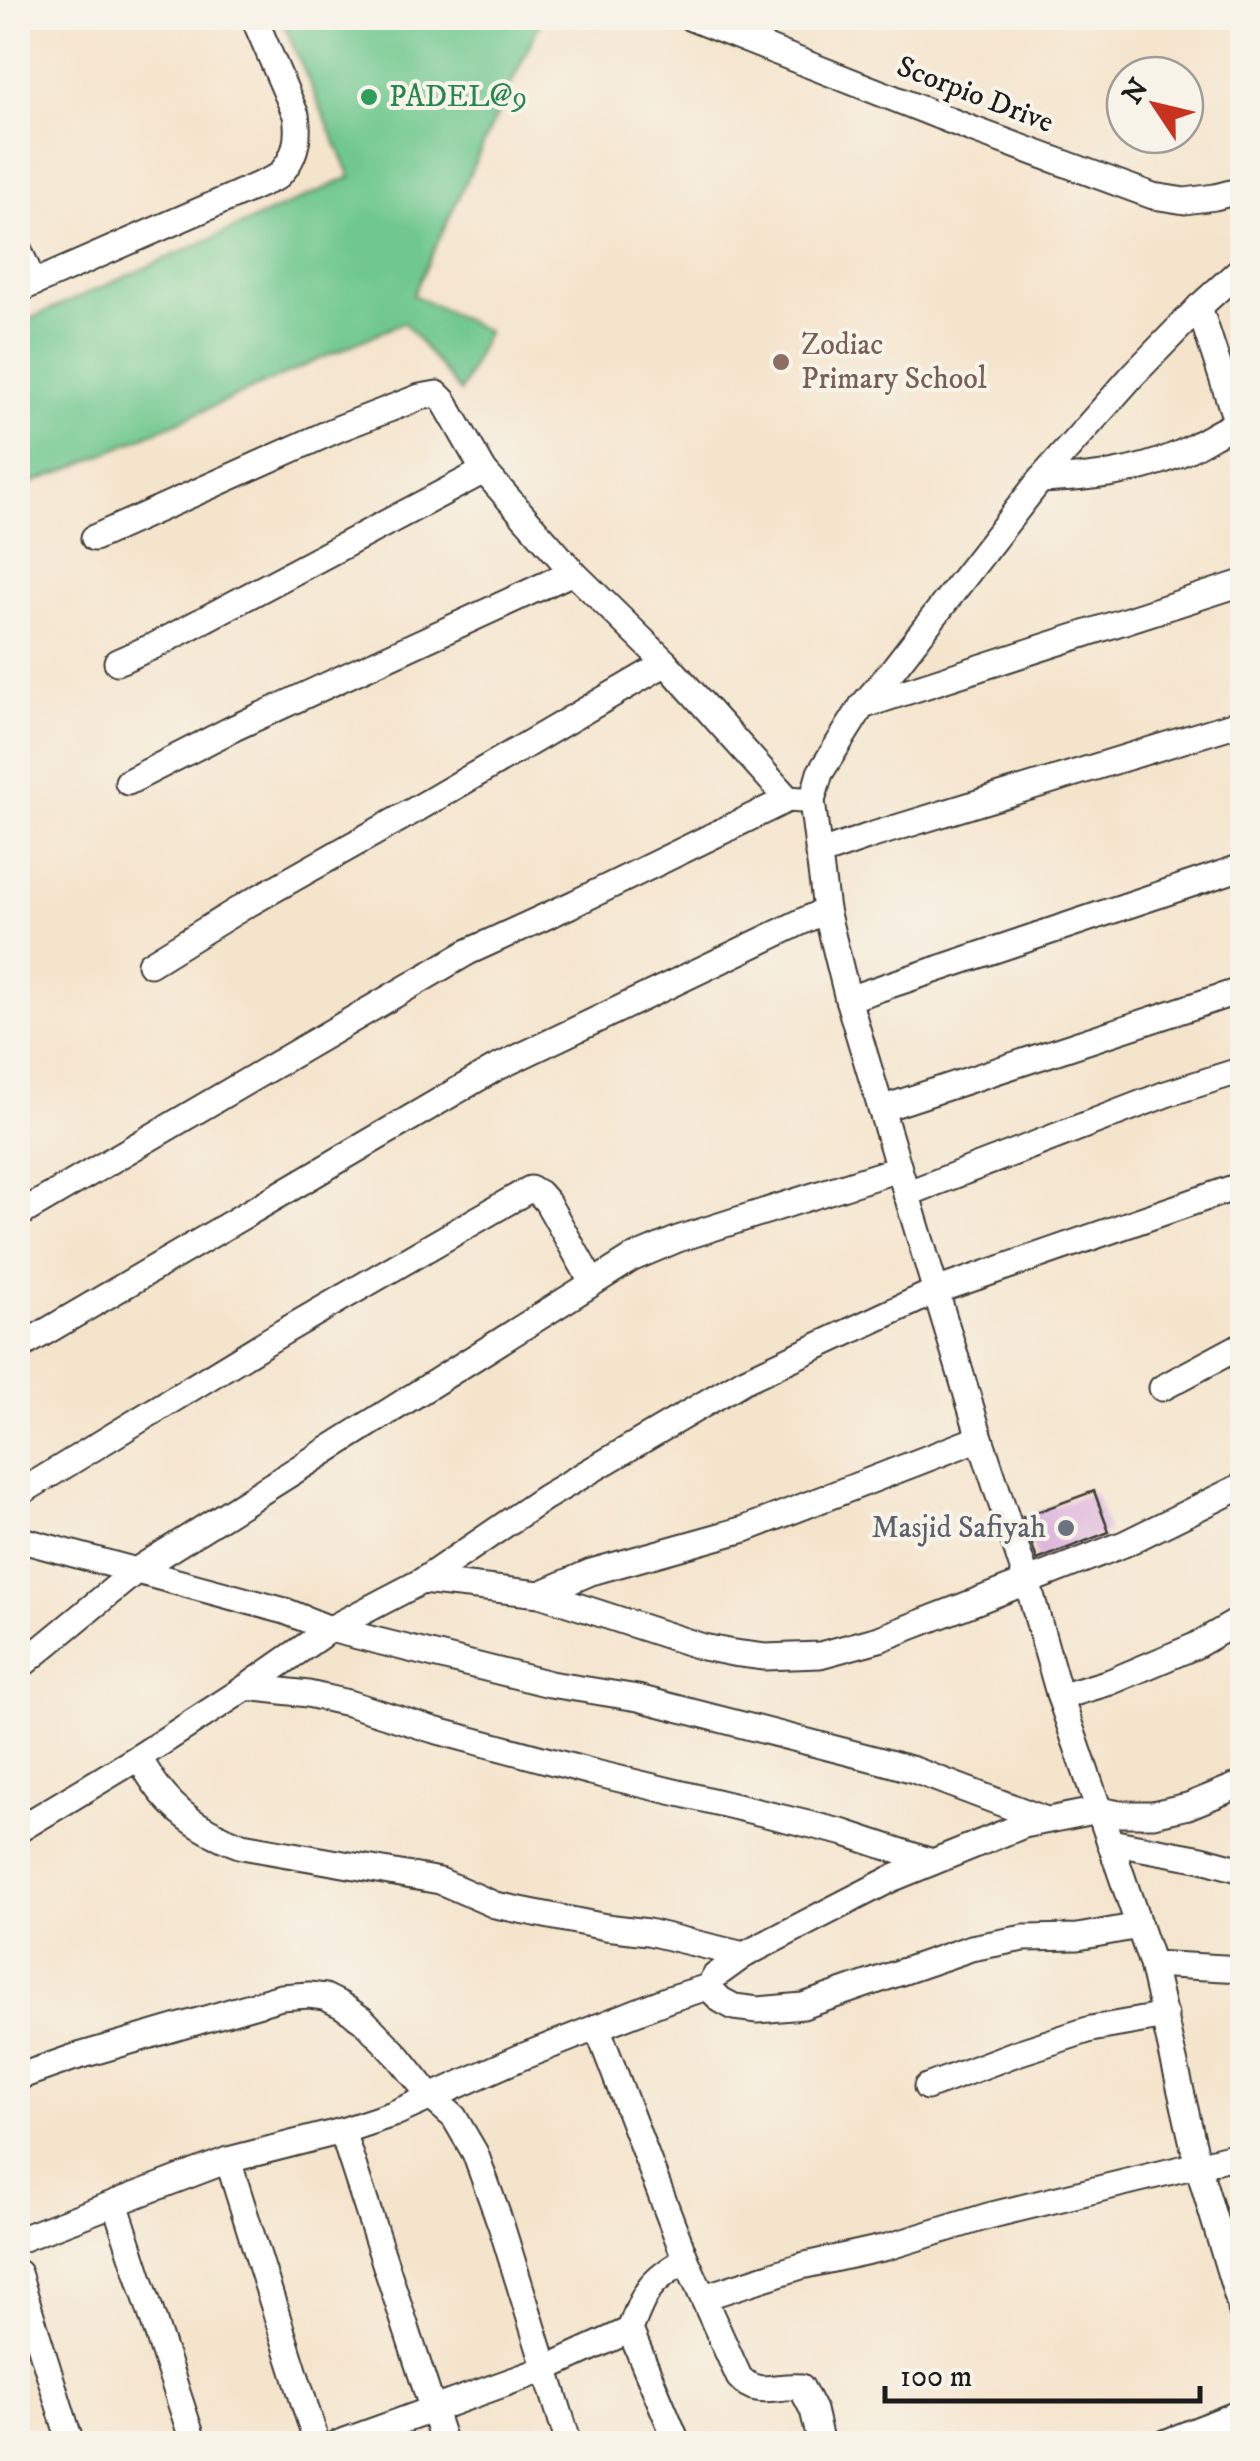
<svg xmlns="http://www.w3.org/2000/svg" width="1260" height="2461" viewBox="0 0 1260 2461" font-family="'IM FELL DW Pica',serif">
<style>
.green{fill:#70c88e;stroke:#467255;stroke-width:2.5}
.building{fill:#dbaeda}
.lines{fill:none;stroke-linecap:round;stroke-linejoin:round}
.minor-casing{stroke:#3d3a36;stroke-width:29}
.minor{stroke:#fff;stroke-width:25}
.leisure-dot{fill:#2e9e5b;stroke:#f7f3e8;stroke-width:4}
.education-dot{fill:#8d6e63;stroke:#f7f3e8;stroke-width:4}
.worship-dot{fill:#6b7280;stroke:#f7f3e8;stroke-width:4}
.labels{text-anchor:middle;dominant-baseline:central;stroke-width:8;stroke-linejoin:round;paint-order:stroke}
.street-label{font-size:30px;fill:#1c1c1c;stroke:#f7f3e8}
.leisure-label{font-size:30px;fill:#27864d;stroke:#f7f3e8;text-anchor:start}
.education-label{font-size:30px;fill:#785e54;stroke:#f7f3e8;text-anchor:start}
.worship-label{font-size:30px;fill:#5b616d;stroke:#f7f3e8;text-anchor:end}
</style>
<rect width="100%" height="100%" fill="#f7f3e8"/>
<filter id="ink" filterUnits="userSpaceOnUse"><feTurbulence type="fractalNoise" baseFrequency=".01" numOctaves="2"/><feDisplacementMap in="SourceGraphic" scale="20" xChannelSelector="R" yChannelSelector="G"/><feConvolveMatrix kernelMatrix="1 2 1 2 8 2 1 2 1" color-interpolation-filters="sRGB"/></filter>
<filter id="wash" filterUnits="userSpaceOnUse"><feTurbulence type="fractalNoise" baseFrequency=".0048" numOctaves="4" result="noise"/><feDisplacementMap in="SourceGraphic" scale="40" xChannelSelector="R" yChannelSelector="G"/><feGaussianBlur stdDeviation="2.25" result="paint"/><feColorMatrix in="noise" values="0 0 0 0 0 0 0 0 0 0 0 0 0 0 0 0 0 1.4 0 .05"/><feComposite in="paint" operator="in"/></filter>
<g filter="url(#wash)">
<rect width="100%" height="100%" fill="#f5e4cc"/>
<polygon class="green" points="281,18 542,18 413,295 487,331 460,392 404,322 77,466 18,488 18,324 351,177"/>
<g id="blocks">
<polygon class="building" points="1094,1491 1109,1532 1037,1560 1023,1517"/>
</g>
</g>
<g filter="url(#ink)">
<use href="#blocks" fill-opacity="0" stroke="#3d3a36" stroke-width="2.5"/>
<g class="lines">
<g class="minor-casing">
<g id="minor">
<polyline points="691,18 974,130 1153,196 1185,201 1215,197 1242,190"/>
<polyline points="18,248 33,282"/>
<polyline points="1242,268 1199,307 1133,375 1040,480 894,668 862,706 820,773 812,801 826,910 848,999 980,1438 1027,1581 1060,1697 1152,1964 1198,2166 1242,2312"/>
<path d="M18 290 277 177C295 160 300 140 296 115L254 18"/>
<polyline points="1199,307 1237,423 1242,447"/>
<path d="M1040 480C1088 478 1134 474 1179 454 1201 444 1220 430 1242 421"/>
<polyline points="94,538 340,428 420,397 437,394 444,401 484,471 573,572 666,663 788,799"/>
<polyline points="117,662 156,645 484,471"/>
<polyline points="862,706 1242,583"/>
<polyline points="128,782 234,728 573,572"/>
<polyline points="818,854 873,835 1242,722"/>
<polyline points="150,964 246,905 420,807 666,663"/>
<polyline points="848,999 1242,867"/>
<polyline points="881,1109 1242,990"/>
<polyline points="906,1194 1166,1094 1242,1070"/>
<polyline points="18,1215 468,952 575,903 788,799 802,800"/>
<polyline points="18,1348 494,1069 826,910"/>
<polyline points="1162,1388 1242,1345"/>
<polyline points="18,1494 283,1332 530,1189 539,1193 547,1202 592,1282"/>
<polyline points="18,1539 285,1611 330,1629 550,1684 638,1698 882,1761 914,1770 1046,1820"/>
<polyline points="422,1581 540,1594 703,1647 733,1653 765,1657 820,1655 879,1639 1124,1544 1242,1486"/>
<polyline points="540,1594 591,1572 745,1529 980,1438"/>
<polyline points="18,1668 137,1570 631,1259 678,1239 898,1169"/>
<polyline points="247,1687 330,1629 422,1581 544,1498 743,1381 936,1291 1242,1185"/>
<polyline points="1060,1697 1110,1682 1195,1646 1242,1619"/>
<path d="M139 1757C163 1804 193 1828 242 1846L440 1881 495 1905 606 1927 648 1932 744 1955"/>
<polyline points="18,1830 139,1757 247,1687 308,1694 348,1703 434,1730 591,1772 845,1833 932,1862"/>
<polyline points="1110,1842 1202,1859 1242,1870"/>
<polyline points="1152,1964 1242,1969"/>
<polyline points="708,1987 721,2000 734,2007 758,2010 803,2006 971,1948 1024,1938 1078,1937 1139,1926"/>
<path d="M597 2027 686 2260 739 2377C757 2398 777 2384 801 2387L813 2410 821 2444"/>
<polyline points="18,2077 72,2058 281,1997 309,1995 325,1997 341,2005 363,2020 399,2057 431,2097 454,2117 475,2153 501,2225 569,2444"/>
<polyline points="927,2087 1017,2053 1091,2029 1165,2016"/>
<polyline points="342,2131 444,2444"/>
<polyline points="228,2160 317,2444"/>
<polyline points="115,2203 194,2444"/>
<polyline points="18,2240 228,2160 342,2131 393,2114 519,2058 669,1999 708,1987 715,1976 744,1955 891,1879 1024,1825 1099,1810 1120,1814 1153,1814 1188,1806 1242,1784"/>
<polyline points="18,2273 71,2444"/>
<polyline points="704,2297 801,2266 887,2247 988,2216 1242,2154"/>
<polyline points="337,2444 545,2369 630,2330"/>
<path d="M678 2444 630 2330C644 2292 650 2280 686 2260"/>
<polyline points="1162,2444 1242,2412"/>
</g>
</g>
<use href="#minor" class="minor"/>
</g>
</g>
<circle class="leisure-dot" cx="369" cy="97" r="10"/>
<circle class="education-dot" cx="781" cy="362" r="10"/>
<circle class="worship-dot" cx="1066" cy="1528" r="10"/>
<g class="labels">
<g class="street-label">
<text transform="translate(975 95) rotate(21)">Scorpio Drive</text>
</g>
<g class="leisure-label">
<text x="389" y="97">PADEL@9</text>
</g>
<g class="education-label">
<text x="801" y="345">Zodiac<tspan x="801" dy="34">Primary School</tspan></text>
</g>
<g class="worship-label">
<text x="1046" y="1528">Masjid Safiyah</text>
</g>
</g>
<rect width="1260" height="2461" fill="none" stroke="#f7f3e8" stroke-width="60"/>
<g transform="translate(1155 105) rotate(305)"><circle r="48" fill="#f7f3e8" stroke="#9f9d96" stroke-width="2.5"/>
<path d="M0-8L18 38L0 25L-18 38Z" fill="#c8321e"/>
<text y="-15" font-size="28" font-weight="bold" text-anchor="middle" fill="#1c1c1c">N</text>
</g>
<path d="M885 2386v15h315v-15" fill="none" stroke="#1c1c1c" stroke-width="5"/>
<text x="900" y="2386" font-size="30" fill="#1c1c1c" stroke="#f7f3e8" stroke-width="8" paint-order="stroke">100 m</text>
</svg>
